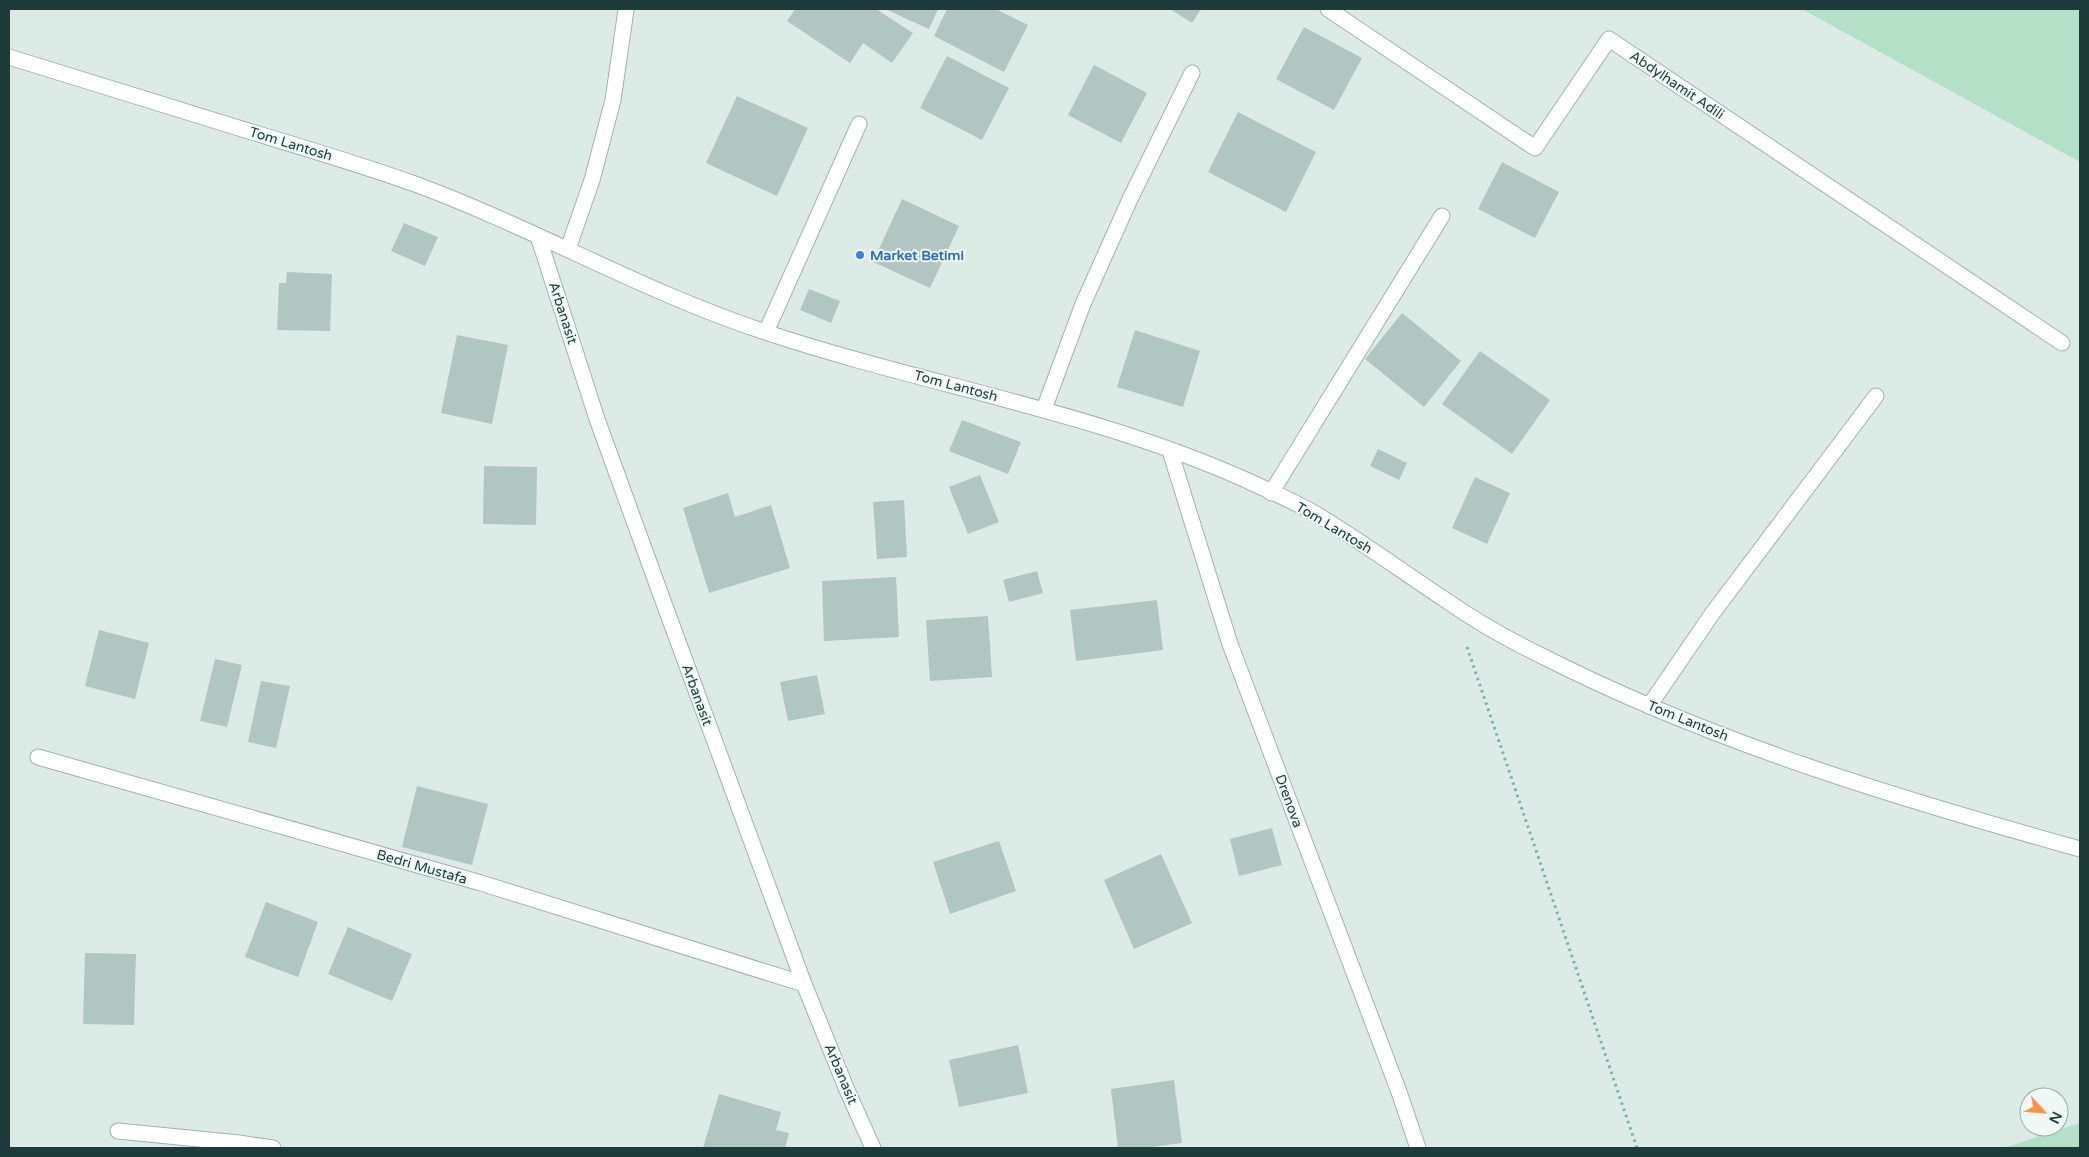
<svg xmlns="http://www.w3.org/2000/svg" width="2089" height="1157" viewBox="0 0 2089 1157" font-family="'Varela Round',sans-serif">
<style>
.green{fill:#b3e0c6}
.building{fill:#b2c6c1}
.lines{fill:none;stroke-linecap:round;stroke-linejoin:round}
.service-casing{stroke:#a0b3af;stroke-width:17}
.minor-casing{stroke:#a0b3af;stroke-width:17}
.path{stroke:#79b3aa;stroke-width:3;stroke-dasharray:2.5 4;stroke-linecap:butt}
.service{stroke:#fff;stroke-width:15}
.minor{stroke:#fff;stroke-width:15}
.shop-dot{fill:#3f7fe0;stroke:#eef8f4;stroke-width:2}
.labels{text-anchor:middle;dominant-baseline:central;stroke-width:4;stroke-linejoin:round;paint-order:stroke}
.street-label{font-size:14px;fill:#1d3c39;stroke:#eef8f4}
.shop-label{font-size:14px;font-weight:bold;fill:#366cbe;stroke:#eef8f4;text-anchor:start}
</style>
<rect width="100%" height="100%" fill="#ddebe7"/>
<g class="green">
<polygon points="1802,9 2080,9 2080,162"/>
<polygon points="2080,1123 2080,1148 2003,1148"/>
</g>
<g class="building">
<polygon points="795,9 876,9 913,33 892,63 863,43 850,63 787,21"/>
<polygon points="885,9 938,9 929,29"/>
<polygon points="947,9 996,9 1028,25 1004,72 934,36"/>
<polygon points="1170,9 1201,9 1192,23"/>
<polygon points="1304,27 1362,58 1334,110 1276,79"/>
<polygon points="947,56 1009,88 982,140 920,108"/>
<polygon points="1094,65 1147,93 1121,143 1068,115"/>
<polygon points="737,96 808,128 777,196 706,163"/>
<polygon points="1238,112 1316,152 1286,212 1208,172"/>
<polygon points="1502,162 1559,192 1535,238 1478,209"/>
<polygon points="902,199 959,226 930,288 873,262"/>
<polygon points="404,223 438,237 425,266 391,251"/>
<polygon points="287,272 332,274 330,331 277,330 279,283 286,283"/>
<polygon points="809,289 840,301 831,323 800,310"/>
<polygon points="1402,313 1461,361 1424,407 1365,359"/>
<polygon points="1135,330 1200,351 1183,407 1117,387"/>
<polygon points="457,335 508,345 492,424 441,413"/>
<polygon points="1480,351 1550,400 1512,454 1442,404"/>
<polygon points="962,420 1021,442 1008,474 949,451"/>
<polygon points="1378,449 1407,463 1399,480 1370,466"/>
<polygon points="484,466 537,467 536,525 483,524"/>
<polygon points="980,475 999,522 968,534 949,487"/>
<polygon points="1475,477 1510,493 1487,544 1452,528"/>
<polygon points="728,493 735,517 771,505 790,568 709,593 683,508"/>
<polygon points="904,500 907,557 877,559 873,502"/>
<polygon points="1037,571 1043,593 1009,602 1003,580"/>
<polygon points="896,577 899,637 824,641 822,581"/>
<polygon points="1157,600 1163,650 1076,661 1070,610"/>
<polygon points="988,616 992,677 930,681 926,620"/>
<polygon points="99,630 149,643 135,699 85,686"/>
<polygon points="215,659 242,665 227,727 200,721"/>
<polygon points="817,675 825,714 788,721 780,682"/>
<polygon points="261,681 290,686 276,748 248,742"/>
<polygon points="417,786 488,804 472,865 402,847"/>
<polygon points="1272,828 1282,865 1239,876 1230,839"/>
<polygon points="999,841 1016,891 950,914 933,862"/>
<polygon points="1161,854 1192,923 1134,949 1104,880"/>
<polygon points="266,902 318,922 298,977 245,957"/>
<polygon points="348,927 412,954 392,1001 328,974"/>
<polygon points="85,953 136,954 134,1025 83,1024"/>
<polygon points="1018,1045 1028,1093 959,1107 949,1060"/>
<polygon points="1174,1080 1182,1143 1144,1148 1118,1148 1111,1089"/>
<polygon points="719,1094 781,1112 776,1130 789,1133 785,1148 703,1148"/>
</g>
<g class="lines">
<g class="service-casing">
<g id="service">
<polyline points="568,249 592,180 613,100 626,10"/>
<polyline points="766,332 859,124"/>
<polyline points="1044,409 1083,304 1130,199 1192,73"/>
<polyline points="1271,493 1442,216"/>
<polyline points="1649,706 1712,614 1876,396"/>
</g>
</g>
<g class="minor-casing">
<g id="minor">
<polyline points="1328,9 1535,148 1609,39 2062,343"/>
<path d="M9 57C91 82 173 107 255 133 308 149 362 165 415 184 534 228 644 292 765 332 924 385 1092 411 1246 480 1269 491 1294 501 1316 514 1361 541 1403 572 1447 601 1477 622 1511 641 1544 657 1714 743 1897 798 2080 849"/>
<polyline points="538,236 597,419 662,598 804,984 847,1090 873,1148"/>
<polyline points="1170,451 1230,644 1399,1092 1418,1148"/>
<polyline points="38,757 481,883 804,984"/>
<polyline points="118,1131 239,1143 273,1148"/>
</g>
</g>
<polyline class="path" points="1467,647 1637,1148"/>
<use href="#service" class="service"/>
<use href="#minor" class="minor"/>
</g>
<circle class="shop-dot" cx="860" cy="255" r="5"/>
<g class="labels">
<g class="street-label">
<text transform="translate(1677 85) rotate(34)">Abdylhamit Adili</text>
<text transform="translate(291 144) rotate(17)">Tom Lantosh</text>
<text transform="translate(563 313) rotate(72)">Arbanasit</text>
<text transform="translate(956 386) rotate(15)">Tom Lantosh</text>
<text transform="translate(1334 528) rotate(31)">Tom Lantosh</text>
<text transform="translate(697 695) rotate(70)">Arbanasit</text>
<text transform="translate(1688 721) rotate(22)">Tom Lantosh</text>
<text transform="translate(1289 801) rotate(70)">Drenova</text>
<text transform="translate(422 867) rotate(16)">Bedri Mustafa</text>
<text transform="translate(841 1074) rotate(67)">Arbanasit</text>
</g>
<g class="shop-label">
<text x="870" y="255">Market Betimi</text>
</g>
</g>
<rect width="2089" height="1157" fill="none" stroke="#1d3c39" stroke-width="20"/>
<g transform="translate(2044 1112) rotate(116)"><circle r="24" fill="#eef8f4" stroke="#9aada9"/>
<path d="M0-4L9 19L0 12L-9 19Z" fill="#ff9247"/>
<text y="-8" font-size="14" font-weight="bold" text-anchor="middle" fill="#1d3c39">N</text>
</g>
</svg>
